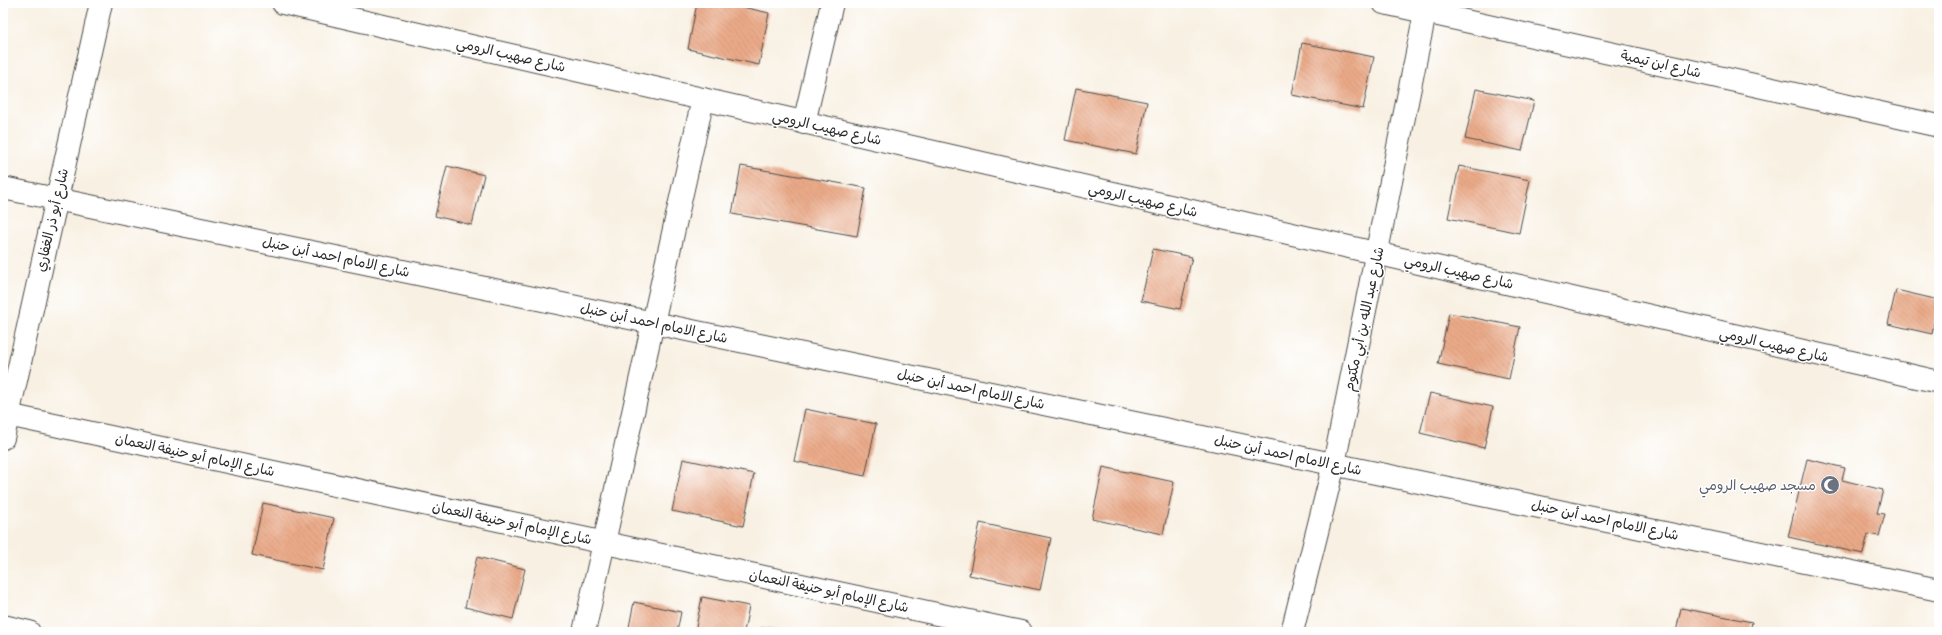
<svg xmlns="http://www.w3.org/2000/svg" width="1942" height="635" viewBox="0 0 1942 635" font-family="Pangolin,'Playpen Sans Arabic',sans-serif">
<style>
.building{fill:url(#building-back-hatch)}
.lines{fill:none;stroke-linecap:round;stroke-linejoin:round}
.minor-casing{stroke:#4a4946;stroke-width:24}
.minor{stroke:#fff;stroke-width:22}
.labels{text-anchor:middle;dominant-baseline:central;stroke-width:3;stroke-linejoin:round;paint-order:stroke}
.street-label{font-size:14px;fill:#2b2b2b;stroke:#fff}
.worship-label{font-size:14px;fill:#5b616d;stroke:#fff;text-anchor:end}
</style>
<defs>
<pattern id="building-back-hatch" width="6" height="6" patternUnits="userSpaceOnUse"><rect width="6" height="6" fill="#eaaa89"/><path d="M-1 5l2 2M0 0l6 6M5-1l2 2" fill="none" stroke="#c99276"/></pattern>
</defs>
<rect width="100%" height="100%" fill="#fff"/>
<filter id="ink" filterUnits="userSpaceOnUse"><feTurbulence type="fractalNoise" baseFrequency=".025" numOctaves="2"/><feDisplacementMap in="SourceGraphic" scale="8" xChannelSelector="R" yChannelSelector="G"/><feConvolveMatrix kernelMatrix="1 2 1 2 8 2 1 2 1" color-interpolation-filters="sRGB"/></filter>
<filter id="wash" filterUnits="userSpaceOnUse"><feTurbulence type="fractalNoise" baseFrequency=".012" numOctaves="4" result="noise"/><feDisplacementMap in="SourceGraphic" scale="16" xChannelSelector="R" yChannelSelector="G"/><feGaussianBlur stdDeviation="0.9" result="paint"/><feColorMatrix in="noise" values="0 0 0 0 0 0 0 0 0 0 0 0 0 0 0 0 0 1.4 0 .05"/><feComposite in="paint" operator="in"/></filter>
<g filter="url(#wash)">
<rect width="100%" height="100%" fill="#f8f0e2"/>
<g id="blocks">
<g class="building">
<polygon points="697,3 725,3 769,13 759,65 688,49"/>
<polygon points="1302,43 1374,57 1363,109 1292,95"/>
<polygon points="1076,88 1147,102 1136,154 1065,140"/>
<polygon points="1476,89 1534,101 1522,151 1465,139"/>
<polygon points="447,166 484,175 472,225 435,216"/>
<polygon points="741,166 866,188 857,236 732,214"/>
<polygon points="1459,166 1530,180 1519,233 1448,218"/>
<polygon points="1153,249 1192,257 1180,309 1141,301"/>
<polygon points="1896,290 1939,300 1932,334 1888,324"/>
<polygon points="1449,313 1520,327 1509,379 1438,364"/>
<polygon points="1430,393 1493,407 1484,448 1420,433"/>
<polygon points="805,409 876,424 865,476 794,461"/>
<polygon points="683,459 754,474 743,526 672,511"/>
<polygon points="1807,459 1845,468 1842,480 1883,490 1877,513 1885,514 1879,536 1868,534 1863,554 1788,537"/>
<polygon points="1103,467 1174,482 1163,534 1092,519"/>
<polygon points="263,503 334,518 323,570 252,555"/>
<polygon points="980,523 1051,538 1040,590 969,575"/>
<polygon points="477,557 525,569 513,619 465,607"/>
<polygon points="702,597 749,606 744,632 695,632"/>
<polygon points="634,602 681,612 677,632 628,632"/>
<polygon points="1681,608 1752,622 1750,632 1676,632"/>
<polygon points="761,628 781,631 781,632 760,632"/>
</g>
</g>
</g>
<g filter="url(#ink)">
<use href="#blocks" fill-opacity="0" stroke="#4a4946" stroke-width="1"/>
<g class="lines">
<g class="minor-casing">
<g id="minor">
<polyline points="283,3 1939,382"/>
<polyline points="1384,3 1939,126"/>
<polyline points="804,123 832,3"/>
<polyline points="3,188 1939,590"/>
<polyline points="3,414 1021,632"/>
<polyline points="3,438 101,3"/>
<polyline points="3,626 29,632"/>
<polyline points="584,632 703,99"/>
<polyline points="1292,632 1334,464 1427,3"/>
</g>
</g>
<use href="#minor" class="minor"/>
</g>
</g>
<defs>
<g id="mosque-disc" transform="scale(1)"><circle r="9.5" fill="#6b7280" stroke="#fff"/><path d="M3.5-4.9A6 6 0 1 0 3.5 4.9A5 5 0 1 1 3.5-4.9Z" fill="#fff"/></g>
</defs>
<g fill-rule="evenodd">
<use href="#mosque-disc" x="1830" y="485"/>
</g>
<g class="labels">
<g class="street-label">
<text transform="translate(511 55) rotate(13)">شارع صهيب الرومي</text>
<text transform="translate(1661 64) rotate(13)">شارع ابن تيمية</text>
<text transform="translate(827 128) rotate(13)">شارع صهيب الرومي</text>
<text transform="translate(1143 200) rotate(13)">شارع صهيب الرومي</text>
<text transform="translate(52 220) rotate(-77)">شارع أبو ذر الغفاري</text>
<text transform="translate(336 257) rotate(12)">شارع الامام احمد أبن حنبل</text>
<text transform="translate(1459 272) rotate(13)">شارع صهيب الرومي</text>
<text transform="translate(1364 319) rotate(-78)">شارع عبد الله بن أبي مكتوم</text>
<text transform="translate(654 323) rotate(12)">شارع الامام احمد أبن حنبل</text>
<text transform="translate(1774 345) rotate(13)">شارع صهيب الرومي</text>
<text transform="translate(971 389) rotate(12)">شارع الامام احمد أبن حنبل</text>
<text transform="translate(195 455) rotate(12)">شارع الإمام أبو حنيفة النعمان</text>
<text transform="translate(1288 455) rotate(12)">شارع الامام احمد أبن حنبل</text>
<text transform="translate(1605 520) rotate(12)">شارع الامام احمد أبن حنبل</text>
<text transform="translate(512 523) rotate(12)">شارع الإمام أبو حنيفة النعمان</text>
<text transform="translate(829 591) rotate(12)">شارع الإمام أبو حنيفة النعمان</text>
</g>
<g class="worship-label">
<text x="1816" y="485">مسجد صهيب الرومي</text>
</g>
</g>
<rect width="1942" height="635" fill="none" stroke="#fff" stroke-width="16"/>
</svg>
